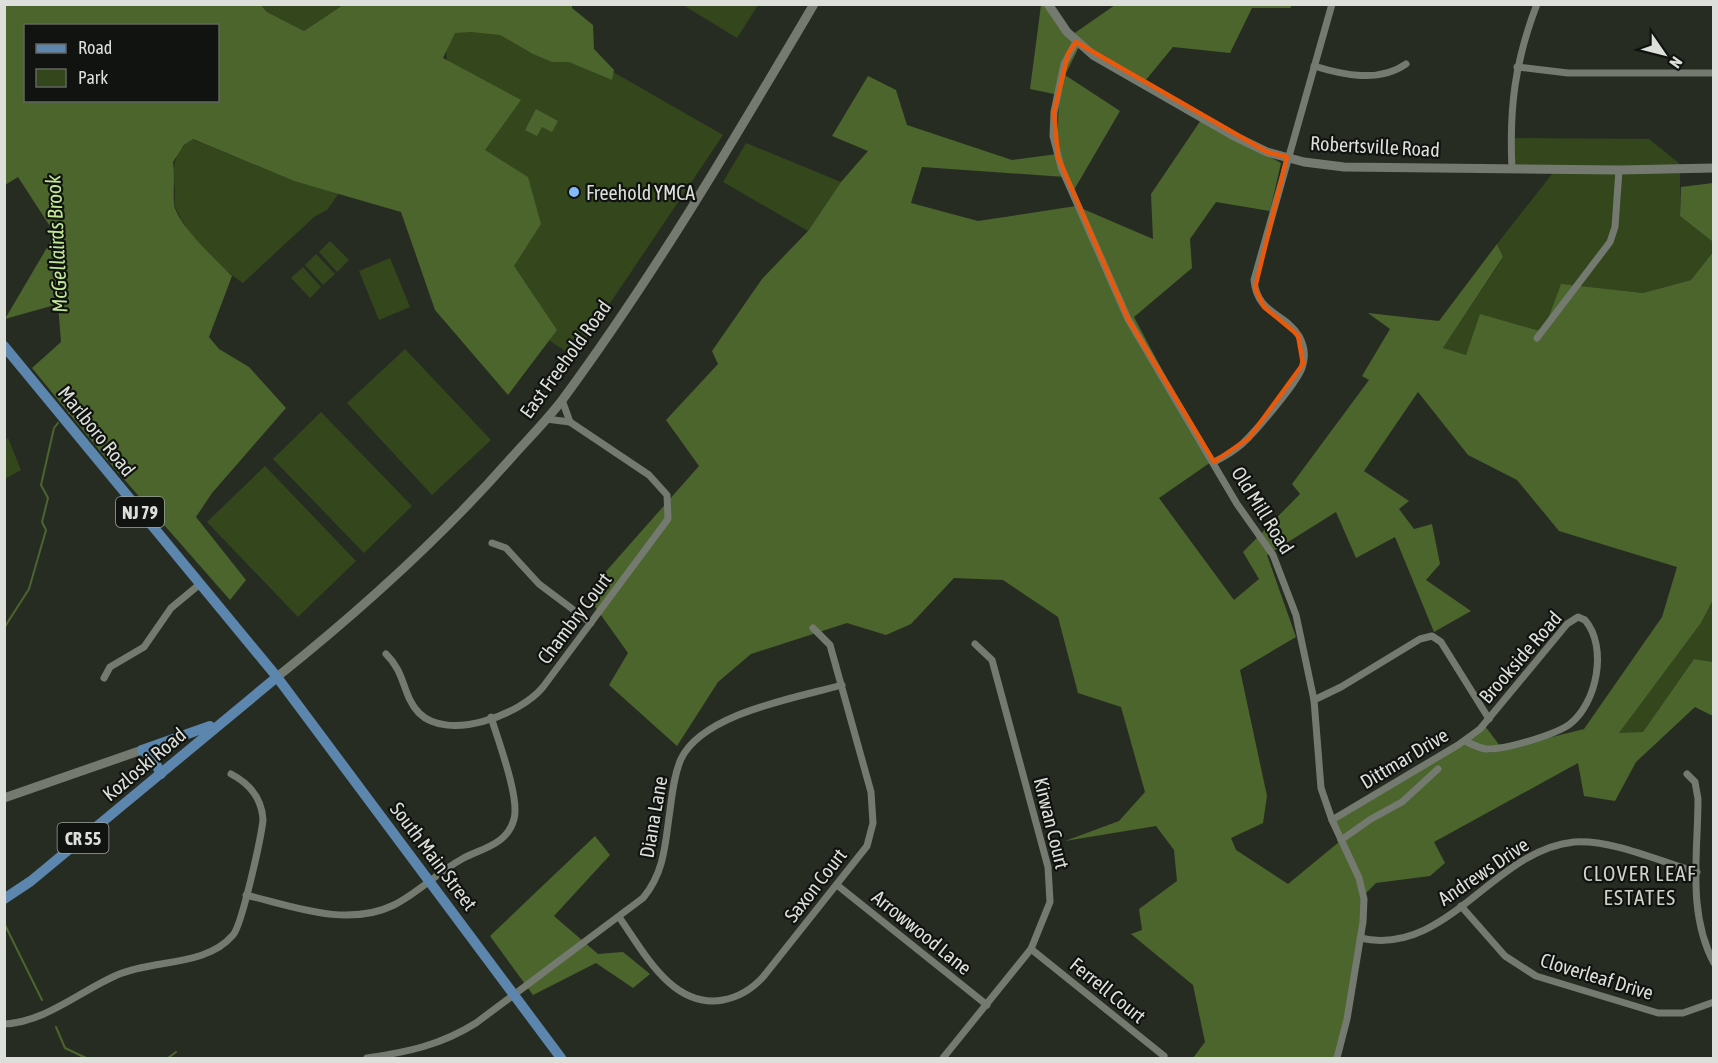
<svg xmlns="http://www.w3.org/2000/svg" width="1718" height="1063" viewBox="0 0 1718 1063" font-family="'Asap Condensed',sans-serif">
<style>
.green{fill:#33461c}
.forest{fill:#4b652d;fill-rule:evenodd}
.water{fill:#4c652e}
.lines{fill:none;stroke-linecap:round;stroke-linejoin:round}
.stream{stroke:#4c652e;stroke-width:2}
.street{stroke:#747a6f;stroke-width:7}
.secondary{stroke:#747a6f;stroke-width:9}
.primary{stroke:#5c86ad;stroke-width:10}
.marked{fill:none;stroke:#e8590c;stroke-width:4.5;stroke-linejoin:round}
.poi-dot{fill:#84bcfb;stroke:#111310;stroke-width:2}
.labels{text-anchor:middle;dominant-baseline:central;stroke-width:4.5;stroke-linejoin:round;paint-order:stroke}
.shield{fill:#111310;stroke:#9fa29d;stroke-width:1.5}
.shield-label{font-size:18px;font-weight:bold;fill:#dcdfda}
.street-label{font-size:20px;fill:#dcdfda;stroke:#111310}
.poi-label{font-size:20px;fill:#dcdfda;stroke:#111310;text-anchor:start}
.water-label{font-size:21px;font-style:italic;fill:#c1e995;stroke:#111310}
.neighbourhood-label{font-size:21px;letter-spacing:1.5px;fill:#ced3c8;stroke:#111310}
</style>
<rect width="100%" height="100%" fill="#272c23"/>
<g class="green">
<polygon points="261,5 343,5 304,31 267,12"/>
<polygon points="445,5 496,5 723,135 574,357 453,276"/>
<polygon points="683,5 758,5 737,38"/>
<polygon points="1508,138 1649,139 1680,164 1680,216 1713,242 1713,252 1691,280 1643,293 1561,285 1543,332 1466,356 1443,348 1503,258 1497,244 1552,174 1510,172"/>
<path d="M192 139 294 181 339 193 327 210 314 217 243 283C221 269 184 232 175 206 174 202 175 197 175 193 174 167 170 156 192 139Z"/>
<polygon points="746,143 841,182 808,231 723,182"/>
<polygon points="330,241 349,260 337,272 319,252"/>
<polygon points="316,254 335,274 323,285 305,265"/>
<polygon points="390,258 410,307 379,320 359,271"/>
<polygon points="303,267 321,287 310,298 291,278"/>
<polygon points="405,349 491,440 432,495 347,403"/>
<polygon points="321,412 412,506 364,553 273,459"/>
<polygon points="8,438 21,470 5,479 5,440"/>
<polygon points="265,466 356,561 298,617 207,522"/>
<polygon points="1713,600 1713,662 1694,659 1643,733 1618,734 1701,623"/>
</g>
<g class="forest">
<path d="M5 4 261 5 267 12 304 31 343 5H572V8L593 25 594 49 614 70 612 80 569 62H552L533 54 500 35 471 32 455 33 443 58 521 100 485 150 528 177 541 224 514 266 557 330 508 395 435 310 401 212 294 181 193 139 184 145 173 162C175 177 173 192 174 204 176 223 218 262 232 276L209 337 219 349 249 367 286 408 212 493 196 517 246 580 230 600 108 461 32 368 61 342 58 304 5 319 55 234 18 177 5 185ZM26 26H218V100H26Z"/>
<path d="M1290 4 1291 8H1252L1230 53 1173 47 1145 81 1080 45 1065 75 1120 111 1071 195 1065 177 922 167 911 203 978 221 1076 206 1153 239 1151 194 1201 120 1281 163 1270 211 1216 202 1190 239 1192 268 1134 317 1211 462 1159 498 1234 600 1259 579 1243 552 1300 494 1292 484 1369 380 1362 376 1390 329 1368 313 1439 321 1497 244 1503 257 1443 348 1466 355 1480 314 1543 332 1561 284 1643 293 1691 280 1713 252V600L1701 623 1619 733 1643 732 1694 659 1713 662V716L1695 707 1636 762 1615 801 1584 796 1578 763 1434 842 1445 863 1430 876 1376 883 1363 896 1352 1000 1335 1058H1193L1205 1042 1193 985 1131 934 1142 930 1139 909 1177 881 1174 850 1156 826 1065 841 1119 821 1145 792 1121 707 1078 693 1058 617 1003 580 954 578 911 624 886 635 847 623 751 654 718 682 677 746 609 685 628 653 586 594 699 466 666 420 718 364 712 351 762 279 808 231 841 182 868 151 832 136 868 76 896 90 907 125 1012 160 1057 154 1059 95 1030 89 1041 5H1047L1069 37 1115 5ZM1418 392 1468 455 1517 480 1559 531 1677 567 1662 617 1584 729 1488 753 1500 746 1485 726 1330 823 1339 842 1288 884 1236 850 1231 838 1263 823 1267 796 1240 670 1296 637 1267 555 1336 512 1356 558 1395 537 1434 632 1471 611 1426 580 1440 564 1432 524 1414 529 1399 509 1409 501 1364 471Z"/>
<polygon points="1713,183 1714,183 1713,242 1680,216 1681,187"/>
<polygon points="595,836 610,855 554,916 598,954 623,952 650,974 633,988 596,963 533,995 490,936"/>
</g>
<polygon class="water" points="536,109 558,121 552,132 542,127 537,136 525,130"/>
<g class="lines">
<g class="stream">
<polyline points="41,26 42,4"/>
<polyline points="40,100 38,104 43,145 55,151 62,145 69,146 71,158 67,165 71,298 79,342 72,378 69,413"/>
<polyline points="4,628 29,589 46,530 42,522 48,498 41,485 54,428 58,423"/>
<polyline points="4,923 42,1000"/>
<polyline points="56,1027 65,1048 86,1058"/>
<polyline points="168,1058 176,1052"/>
</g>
<g class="street">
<polyline points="1076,42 1064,64 1054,112 1053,136 1061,167 1128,319 1237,504 1273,555 1296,615 1314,700 1321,788 1332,820 1359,878 1364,899 1363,922 1347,1019 1337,1058"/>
<path d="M1314 66C1343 75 1379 83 1406 64"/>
<polyline points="1517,67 1568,73 1714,73"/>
<path d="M1512 169C1509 108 1515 61 1537 4"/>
<polyline points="1537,338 1610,242 1615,227 1619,170"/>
<polyline points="562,400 570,422"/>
<path d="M1214 462C1224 457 1233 452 1242 444 1255 432 1296 384 1302 368 1306 357 1304 345 1299 336 1284 312 1257 314 1254 280L1332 4"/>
<polyline points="492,543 506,548 539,584 591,623"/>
<path d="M386 654C406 673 402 695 419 713 448 742 520 715 543 687L668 519 667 495 649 475 570 422 546 419"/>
<polyline points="104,678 110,667 144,647 171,608 200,584"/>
<polyline points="1314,700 1341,687 1420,639 1432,636 1441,642 1489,719"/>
<path d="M1687 774 1695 782 1698 799C1698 853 1687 913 1714 963"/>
<path d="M1332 820 1458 745 1480 729 1567 624 1578 617 1585 620C1608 647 1597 703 1570 724 1555 735 1504 750 1486 749 1479 748 1471 744 1465 741"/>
<polyline points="1341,840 1371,819 1402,802 1438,769"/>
<polyline points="837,885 987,1005"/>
<path d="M246 895C292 906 347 928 394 905 418 893 438 872 462 859 482 848 507 845 514 819 520 798 498 740 491 717"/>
<polyline points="1461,906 1505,956 1536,976 1658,1013 1683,1013 1714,1002"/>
<path d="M619 917C644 952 672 1009 723 1000 739 997 752 989 763 977L867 846 873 823 871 792 830 645 813 628"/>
<path d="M1360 938C1447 958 1493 850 1574 842 1611 839 1661 862 1697 872"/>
<polyline points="1031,949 1164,1056"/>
<path d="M4 1024C46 1022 80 991 117 975 153 959 206 967 233 935 242 925 261 838 263 820 262 798 250 784 231 774"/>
<path d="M367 1058C408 1052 441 1045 476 1023L643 898C663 874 665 848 669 817 672 798 673 777 681 759 703 713 796 698 842 685"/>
<polyline points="943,1058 1031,949 1050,902 1048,867 992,660 975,644"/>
</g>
<g class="secondary">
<polyline points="1048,4 1067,32 1093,55 1236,137 1267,152 1304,162 1344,167 1619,170 1714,168"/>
<path d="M277 677C362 609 440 539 512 457 529 438 548 419 563 399 655 274 735 138 814 4"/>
<polyline points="4,798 142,750"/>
</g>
<g class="primary">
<polyline points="4,346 277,677 561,1058"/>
<polyline points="142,750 210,726"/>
<polyline points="142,750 153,758 161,774"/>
<polyline points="4,899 31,881 277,677"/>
</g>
</g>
<path class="marked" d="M1076 42 1267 152 1287 157 1255 288 1264 307 1298 335 1303 364 1249 438 1214 462 1128 319 1058 157 1054 112 1068 54Z"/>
<circle class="poi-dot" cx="574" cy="192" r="6"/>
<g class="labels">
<g class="shield">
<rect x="116" y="497" width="48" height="30" rx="4.5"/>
<rect x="57.5" y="823" width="51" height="30" rx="4.5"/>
</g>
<g class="shield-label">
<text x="140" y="512">NJ 79</text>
<text x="83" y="838">CR 55</text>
</g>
<g class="street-label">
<text transform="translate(1375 146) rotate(3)">Robertsville Road</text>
<text transform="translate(565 359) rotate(-54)">East Freehold Road</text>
<text transform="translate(97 431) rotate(51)">Marlboro Road</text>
<text transform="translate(1263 510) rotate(58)">Old Mill Road</text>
<text transform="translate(574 618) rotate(-53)">Chambry Court</text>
<text transform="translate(1520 657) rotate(-49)">Brookside Road</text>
<text transform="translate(1404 758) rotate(-31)">Dittmar Drive</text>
<text transform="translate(144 764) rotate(-40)">Kozloski Road</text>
<text transform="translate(653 817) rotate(-80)">Diana Lane</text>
<text transform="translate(1052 823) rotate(76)">Kirwan Court</text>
<text transform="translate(434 856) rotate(53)">South Main Street</text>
<text transform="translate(1483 871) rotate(-34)">Andrews Drive</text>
<text transform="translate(815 885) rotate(-52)">Saxon Court</text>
<text transform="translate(922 932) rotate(39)">Arrowwood Lane</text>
<text transform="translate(1597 976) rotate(17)">Cloverleaf Drive</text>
<text transform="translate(1108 990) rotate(39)">Ferrell Court</text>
</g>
<g class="poi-label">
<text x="586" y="192">Freehold YMCA</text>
</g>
<g class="water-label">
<text transform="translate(56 244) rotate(-93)">McGellairds Brook</text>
</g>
<g class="neighbourhood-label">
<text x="1640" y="873">CLOVER LEAF<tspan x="1640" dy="24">ESTATES</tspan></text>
</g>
</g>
<rect width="1718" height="1063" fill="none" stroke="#dcdfda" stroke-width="12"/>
<rect x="24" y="24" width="195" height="78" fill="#111310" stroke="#626561" stroke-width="1.5"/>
<rect x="36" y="44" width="30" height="9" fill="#5c86ad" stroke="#626561" stroke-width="1.5"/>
<text x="78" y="54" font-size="18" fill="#dcdfda">Road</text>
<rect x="36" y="69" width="30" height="18" fill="#33461c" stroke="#626561" stroke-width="1.5"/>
<text x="78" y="84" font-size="18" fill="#dcdfda">Park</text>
<g transform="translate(1664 54) rotate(125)" stroke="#111310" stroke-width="4.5" paint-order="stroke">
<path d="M0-4.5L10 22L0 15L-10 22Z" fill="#dcdfda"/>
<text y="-9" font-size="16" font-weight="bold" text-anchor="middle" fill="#dcdfda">N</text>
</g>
</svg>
